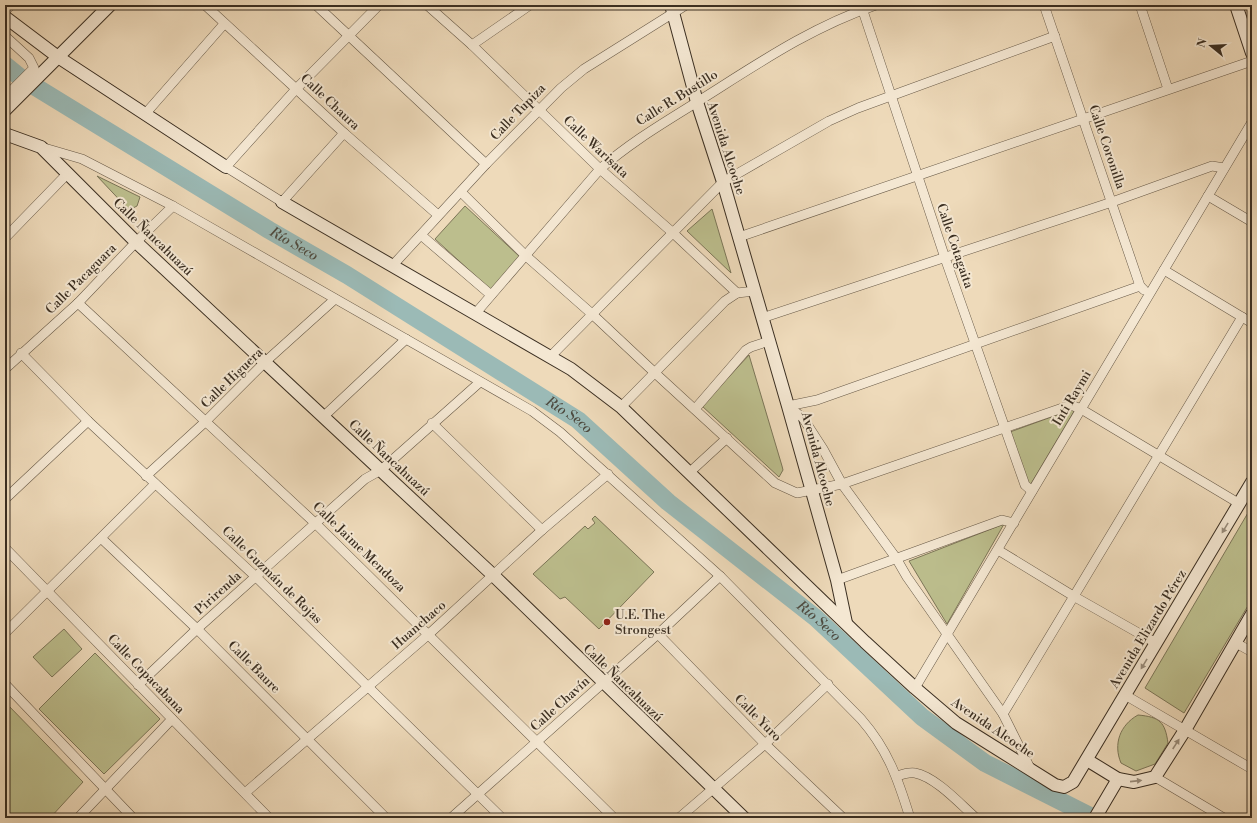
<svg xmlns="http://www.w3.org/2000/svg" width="1257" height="823" viewBox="0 0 1257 823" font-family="'Libre Bodoni',serif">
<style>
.green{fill:#bcbe8d;stroke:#7c7658}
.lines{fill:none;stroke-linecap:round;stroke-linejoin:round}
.river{stroke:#9bbab6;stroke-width:18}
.street-casing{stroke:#685a48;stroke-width:10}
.secondary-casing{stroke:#3b2f22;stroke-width:14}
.street{stroke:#f4e7d2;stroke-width:9}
.secondary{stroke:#f4e7d2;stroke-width:12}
.oneway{fill:#988b7a}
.poi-dot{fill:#8f2418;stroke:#f4e7d2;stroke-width:1.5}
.labels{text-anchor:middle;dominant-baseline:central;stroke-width:4;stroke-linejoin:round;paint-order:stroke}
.street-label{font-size:13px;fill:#3b2f22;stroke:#f4e7d2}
.poi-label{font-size:13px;fill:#3b2f22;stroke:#f4e7d2;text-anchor:start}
.water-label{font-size:14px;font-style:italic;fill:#4e4b40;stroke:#f4e7d2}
</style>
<rect width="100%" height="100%" fill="#eedaba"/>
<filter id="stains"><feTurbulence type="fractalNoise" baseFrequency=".005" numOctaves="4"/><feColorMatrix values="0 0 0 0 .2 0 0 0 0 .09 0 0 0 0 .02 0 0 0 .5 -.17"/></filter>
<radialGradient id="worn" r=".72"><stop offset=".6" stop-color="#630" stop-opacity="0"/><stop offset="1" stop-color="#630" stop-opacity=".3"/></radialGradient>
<g class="green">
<polygon points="97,176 140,197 137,206 129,210"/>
<polygon points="465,206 520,257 491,290 435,239"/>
<polygon points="712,209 731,273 687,231"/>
<polygon points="749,355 782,466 783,470 779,477 702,406"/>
<polygon points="1076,408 1029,487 1010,432"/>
<polygon points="1252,506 1252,599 1184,713 1145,688"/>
<polygon points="595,516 654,572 599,629 565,597 560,599 533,574 585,526 588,529 595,523 592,519"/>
<polygon points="1004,524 947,624 909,561"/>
<polygon points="64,629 82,649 52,677 33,657"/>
<polygon points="95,653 160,719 104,774 39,709"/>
<polygon points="5,702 83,782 50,818 5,818"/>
<path d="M1138 715C1160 717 1165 722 1168 743L1155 764 1136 771 1121 763C1113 744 1120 725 1138 715Z"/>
</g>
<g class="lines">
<path class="river" id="s1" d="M5 65 21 78 269 230 347 275 578 420 668 502 816 618 922 717 985 763 1094 818"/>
<g class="street-casing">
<g id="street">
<polyline points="205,5 344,133 438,215"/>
<polyline points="316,5 486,164"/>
<polyline points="427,5 472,45 600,169 672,232 737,293 755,291"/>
<polyline points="861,5 945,258 1025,485 1032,491"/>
<polyline points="1044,5 1140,286 1144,290"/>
<polyline points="1140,5 1168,89"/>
<polyline points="5,11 11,5"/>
<polyline points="5,36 29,58 34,68 5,97"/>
<polyline points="472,45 530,5"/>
<polyline points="146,113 224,24"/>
<polyline points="344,133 282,202 226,167 297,88 379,5"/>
<path d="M41 147 82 159 173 206 532 411 560 432 720 576 861 719C888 750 898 779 910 818"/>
<polyline points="461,192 525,255 592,314 655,373 775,483 797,493 842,484 1071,405 1081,409 1240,504"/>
<polyline points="1208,196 1252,222"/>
<polyline points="421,235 491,295"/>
<polyline points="739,237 1252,61"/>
<polyline points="5,238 68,173"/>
<polyline points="393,265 486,164 561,88 584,69 686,5"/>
<polyline points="1164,270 1252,323"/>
<polyline points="78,303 316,524 614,818"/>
<path d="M475 314 600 169C631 142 662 124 697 102 756 65 809 28 876 5"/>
<polyline points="762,318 1112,202 1212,166 1224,168"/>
<polyline points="21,353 88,421 256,577 502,818"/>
<polyline points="550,357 723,182 829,121 858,108 1055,36"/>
<polyline points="5,369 78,303 136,242 173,206"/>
<polyline points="788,406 803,418 823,449 842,484 896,558 907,577 1003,714 1031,770"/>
<polyline points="788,406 817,400 1140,286"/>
<polyline points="621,407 725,301 737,293"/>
<polyline points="695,409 746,350 751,347 769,341"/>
<polyline points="323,417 406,339"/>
<polyline points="432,423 542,530"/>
<polyline points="690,472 727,438"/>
<polyline points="146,476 205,422 265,362 335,299"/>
<polyline points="5,499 88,421"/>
<polyline points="101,538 197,629 386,818"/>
<polyline points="5,548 269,818"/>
<polyline points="998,550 1075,597 1156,643"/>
<polyline points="837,580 1002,520 1014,523"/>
<polyline points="5,633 155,484"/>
<polyline points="658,634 765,744 843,818"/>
<polyline points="1236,643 1252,652"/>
<polyline points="5,684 133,818"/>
<polyline points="138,685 197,629 365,479 381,470 480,382"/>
<polyline points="915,688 1252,122"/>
<polyline points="1125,695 1252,769"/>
<polyline points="1003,714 1242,317"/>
<path d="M897 776C903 774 909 772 915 773 936 777 961 805 976 818"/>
<polyline points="1155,777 1224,818"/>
<polyline points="245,793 429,634 542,530 608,474"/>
<polyline points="78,818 172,719"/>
<polyline points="451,818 658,634 720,576"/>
<polyline points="679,818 765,744 828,684"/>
</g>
</g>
<g class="secondary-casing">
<g id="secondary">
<polyline points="671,5 697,102 723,182 788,406 837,580 846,623"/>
<polyline points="1236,5 1252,53"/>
<polyline points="5,17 58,57 226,167"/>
<polyline points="5,110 110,5"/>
<polyline points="5,134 41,147 136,242 494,576 744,818"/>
<polyline points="282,202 571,369 621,407 865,642 915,688 956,723 1055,785 1064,787 1073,782 1252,482"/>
<polyline points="1087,760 1118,779 1134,782 1155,777 1185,730 1252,614"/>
<polyline points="1095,818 1118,779"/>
</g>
</g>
<use href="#street" class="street"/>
<use href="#secondary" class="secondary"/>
</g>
<defs><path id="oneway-solid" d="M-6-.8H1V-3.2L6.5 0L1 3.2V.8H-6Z"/></defs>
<g class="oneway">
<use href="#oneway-solid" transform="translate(1225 528) rotate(121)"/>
<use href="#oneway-solid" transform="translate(1144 664) rotate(121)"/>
<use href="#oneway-solid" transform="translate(1176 744) rotate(-57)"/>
<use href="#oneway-solid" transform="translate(1136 781) rotate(-6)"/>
</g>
<circle class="poi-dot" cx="607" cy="622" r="4"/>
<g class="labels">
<g class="street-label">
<text transform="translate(677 98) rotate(-32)">Calle R. Bustillo</text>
<text transform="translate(330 102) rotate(43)">Calle Chaura</text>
<text transform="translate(518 112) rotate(-46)">Calle Tupiza</text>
<text transform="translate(596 147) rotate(43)">Calle Warisata</text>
<text transform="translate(1107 147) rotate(71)">Calle Coronilla</text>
<text transform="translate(726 148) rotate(72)">Avenida Alcoche</text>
<text transform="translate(153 237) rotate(44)">Calle Ñancahuazú</text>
<text transform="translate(955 246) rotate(71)">Calle Cotagaita</text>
<text transform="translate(81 279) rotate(-45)">Calle Pacaguara</text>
<text transform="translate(232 378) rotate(-44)">Calle Higuera</text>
<text transform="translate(1072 398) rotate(-59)">Inti Raymi</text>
<text transform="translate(389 458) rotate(43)">Calle Ñancahuazú</text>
<text transform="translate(818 459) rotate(75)">Avenida Alcoche</text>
<text transform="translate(359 547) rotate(44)">Calle Jaime Mendoza</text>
<text transform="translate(272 575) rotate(44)">Calle Guzmán de Rojas</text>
<text transform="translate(218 593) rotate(-42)">Pirirenda</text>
<text transform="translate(419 625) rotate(-41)">Huanchaco</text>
<text transform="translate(1148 629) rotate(-59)">Avenida Elizardo Pérez</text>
<text transform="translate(254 667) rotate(45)">Calle Baure</text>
<text transform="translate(146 674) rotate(46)">Calle Copacabana</text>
<text transform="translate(623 683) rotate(44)">Calle Ñancahuazú</text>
<text transform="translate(560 704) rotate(-42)">Calle Chavín</text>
<text transform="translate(758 718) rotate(45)">Calle Yuro</text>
<text transform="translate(993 728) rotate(34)">Avenida Alcoche</text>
</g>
<g class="poi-label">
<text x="615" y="615">U.E. The<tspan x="615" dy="15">Strongest</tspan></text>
</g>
<g class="water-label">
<text stroke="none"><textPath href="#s1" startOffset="340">Río Seco</textPath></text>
<text stroke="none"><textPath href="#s1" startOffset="664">Río Seco</textPath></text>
<text stroke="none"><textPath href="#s1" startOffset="988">Río Seco</textPath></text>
</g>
</g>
<rect width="1257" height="823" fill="none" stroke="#eedaba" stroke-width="20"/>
<rect x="6" y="6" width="1245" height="811" fill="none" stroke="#3b2f22" stroke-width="2"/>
<rect x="10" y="10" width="1237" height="803" fill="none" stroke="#3b2f22"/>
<g transform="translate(1211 46) rotate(288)" stroke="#f4e7d2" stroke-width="3" paint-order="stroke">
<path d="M0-3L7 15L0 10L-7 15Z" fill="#3b2f22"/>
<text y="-6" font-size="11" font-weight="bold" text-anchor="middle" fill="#3b2f22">N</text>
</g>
<rect width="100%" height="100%" filter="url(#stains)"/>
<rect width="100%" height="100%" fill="url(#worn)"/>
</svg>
